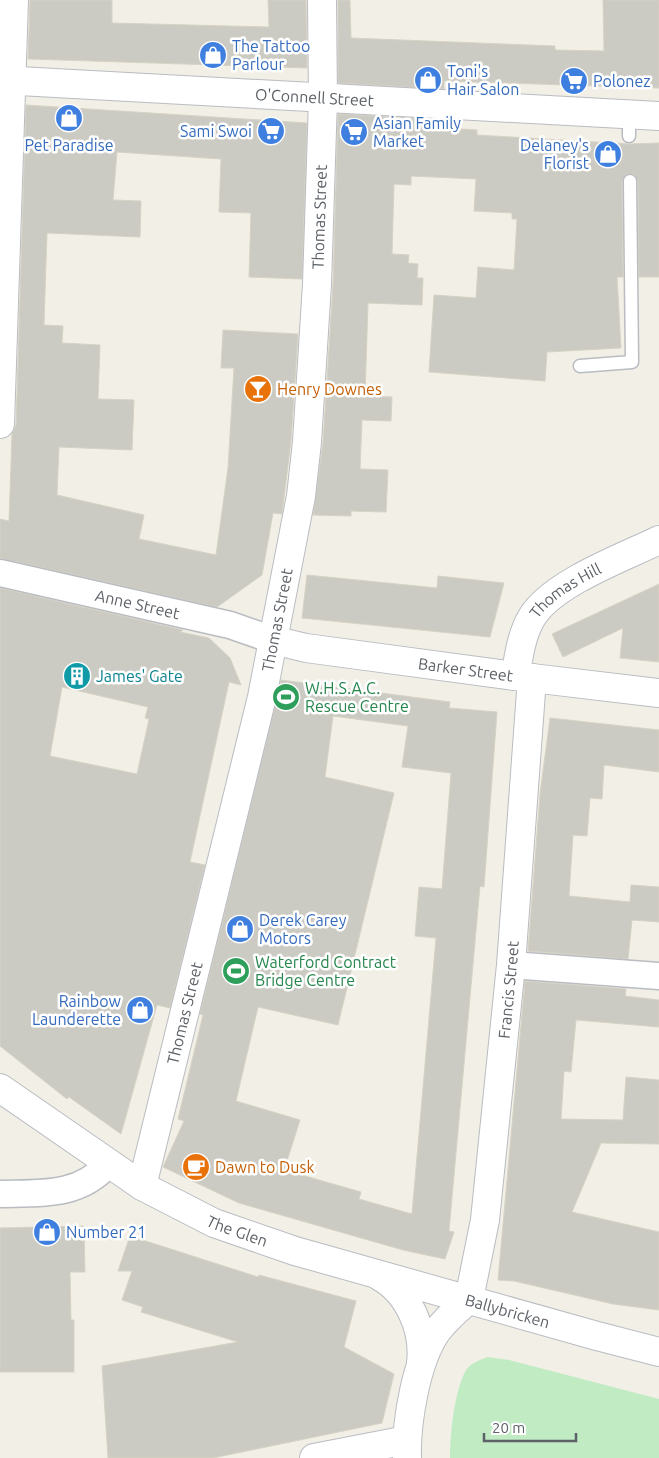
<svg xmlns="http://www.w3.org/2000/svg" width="659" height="1458" viewBox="0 0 659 1458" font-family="Ubuntu,sans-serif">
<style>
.green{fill:#c1ebc3}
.building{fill:#cccbc3;stroke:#d7d2c4;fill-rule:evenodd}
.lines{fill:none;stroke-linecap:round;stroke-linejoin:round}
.service-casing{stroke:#b9bcc1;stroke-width:15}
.minor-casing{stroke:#b9bcc1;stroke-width:29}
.tertiary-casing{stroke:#b9bcc1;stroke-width:30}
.service{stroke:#fff;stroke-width:12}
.minor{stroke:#fff;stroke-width:26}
.tertiary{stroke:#fff;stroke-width:28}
.labels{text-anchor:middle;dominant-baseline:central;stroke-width:5;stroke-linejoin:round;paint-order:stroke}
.shop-label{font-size:16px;fill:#366cbe;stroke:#fff;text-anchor:start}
.street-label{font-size:16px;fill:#5d6268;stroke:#fff}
.food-label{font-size:16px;fill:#c56008;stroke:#fff;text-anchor:start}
.culture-label{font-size:16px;fill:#0d838f;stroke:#fff;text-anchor:start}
.leisure-label{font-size:16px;fill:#27864d;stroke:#fff;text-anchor:start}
</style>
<rect width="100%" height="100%" fill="#f1efe6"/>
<path class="green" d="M488 1357 509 1360 659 1399V1458H450C450 1434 454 1394 465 1372 469 1364 479 1360 488 1357Z"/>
<g class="building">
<polygon points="30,0 112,0 112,23 269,27 268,0 306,0 307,68 28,59"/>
<polygon points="338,0 350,0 351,38 555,46 555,50 604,51 603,0 659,0 659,88 444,81 444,89 338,83"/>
<polygon points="26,105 307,123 302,279 249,277 251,213 219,212 221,159 117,152 113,200 141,201 140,237 47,233 44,325 63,326 62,343 100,345 98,399 134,400 132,450 59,447 57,495 144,515 139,539 216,555 228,468 234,368 221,368 223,330 298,334 291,441 282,514 273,513 262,575 217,607 0,558 0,519 9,521 12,434 16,425"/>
<polygon points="338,114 445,120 445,128 477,130 477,135 629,144 659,143 659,277 639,277 638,181 634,174 626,174 622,181 623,277 617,277 621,348 547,352 545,381 429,372 434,295 476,298 478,267 514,270 517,219 512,219 512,213 474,211 476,179 411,176 411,185 394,184 392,254 409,255 408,263 418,264 417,278 423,278 422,305 368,303 365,396 392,397 391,421 362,420 360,469 388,470 386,512 351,511 351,516 313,515 323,443 333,285"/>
<polygon points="307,575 437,588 438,576 504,583 490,637 302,618"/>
<polygon points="659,584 659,662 620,658 623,628 563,657 552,634"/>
<path d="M0 588 183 630 180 632 209 638 230 658 241 685 229 682 190 862 205 865 170 1008 157 1005 121 1134 69 1097 67 1099 0 1046ZM62 687 148 707 145 718 149 719 137 774 50 756Z"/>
<path d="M281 680 450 702 449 708 497 712 484 887 480 886 449 1231 454 1232 445 1259 403 1250 239 1203 163 1167 184 1121 178 1119 203 1015 200 1014ZM333 716 408 726 402 767 451 773 442 889 419 887 415 936 436 938 412 1214 359 1199 361 1192 298 1174 301 1165 287 1161 300 1120 236 1101 258 1007 338 1025 394 793 325 777Z"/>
<polygon points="550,718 659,730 659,772 604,765 602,799 590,798 587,836 573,835 569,896 630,902 631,885 659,887 659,922 632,920 628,959 528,951 540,794"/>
<polygon points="525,981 626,989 625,996 659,1000 659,1027 576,1020 571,1072 564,1071 561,1119 623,1120 626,1077 659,1080 659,1144 601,1143 572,1212 659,1232 659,1310 613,1304 514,1281 498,1280"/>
<polygon points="84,1226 85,1272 70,1272 71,1320 74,1320 74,1372 0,1372 0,1228"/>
<polygon points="130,1236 258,1277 259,1275 356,1301 344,1347 394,1374 382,1423 213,1458 108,1458 102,1366 238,1342 141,1312 143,1307 122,1300 132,1271 118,1271"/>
</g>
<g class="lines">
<g class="service-casing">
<g id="service">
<polyline points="629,115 629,136"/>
<polyline points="580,366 632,362 630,181"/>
</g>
</g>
<g class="minor-casing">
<g id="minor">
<path id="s1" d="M0 573 230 625 273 640"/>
<polyline points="511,965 659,976"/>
<path d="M0 1194C41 1193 79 1197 108 1164"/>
</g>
</g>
<g class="tertiary-casing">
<g id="tertiary">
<path id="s2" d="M0 80 659 116"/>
<polyline points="0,424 14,0"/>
<path id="s3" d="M273 640 306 648 515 676 659 693"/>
<path id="s4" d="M515 676C519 657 521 635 532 617 553 583 622 558 659 540"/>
<path id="s5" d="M0 1088 142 1186 214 1223 295 1251 597 1336 659 1352"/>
<path id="s6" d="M142 1186 262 697 301 496 307 442 317 284 323 99 322 0"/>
<path d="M379 1276C409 1292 425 1331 421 1363"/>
<path id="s7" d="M469 1299 485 1220 511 965 532 678"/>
<polyline points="314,1458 407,1440"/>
<path d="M407 1458C406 1422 416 1361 437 1331 446 1319 458 1309 469 1299"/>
</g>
</g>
<use href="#service" class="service"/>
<use href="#minor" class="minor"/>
<use href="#tertiary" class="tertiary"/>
</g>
<defs>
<g id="shop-disc" transform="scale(1.4375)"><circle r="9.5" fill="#3f7fe0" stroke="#fff"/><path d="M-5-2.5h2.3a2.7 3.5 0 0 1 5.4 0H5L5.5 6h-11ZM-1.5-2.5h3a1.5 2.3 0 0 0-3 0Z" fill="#fff"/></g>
<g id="supermarket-disc" transform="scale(1.4375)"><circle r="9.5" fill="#3f7fe0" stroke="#fff"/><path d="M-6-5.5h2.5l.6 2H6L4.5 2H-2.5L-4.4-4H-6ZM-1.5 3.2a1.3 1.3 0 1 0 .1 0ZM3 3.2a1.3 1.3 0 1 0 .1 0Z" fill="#fff"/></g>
<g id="bar-disc" transform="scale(1.4375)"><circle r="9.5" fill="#e8710a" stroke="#fff"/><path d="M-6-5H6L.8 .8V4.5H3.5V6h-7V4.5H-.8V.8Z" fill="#fff"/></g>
<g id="building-disc" transform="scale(1.4375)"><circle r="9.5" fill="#0f9aa8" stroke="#fff"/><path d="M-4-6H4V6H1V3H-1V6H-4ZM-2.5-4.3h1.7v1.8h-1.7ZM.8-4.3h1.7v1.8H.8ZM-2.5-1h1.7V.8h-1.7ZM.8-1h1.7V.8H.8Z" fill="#fff"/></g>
<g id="stadium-disc" transform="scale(1.4375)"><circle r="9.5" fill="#2e9e5b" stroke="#fff"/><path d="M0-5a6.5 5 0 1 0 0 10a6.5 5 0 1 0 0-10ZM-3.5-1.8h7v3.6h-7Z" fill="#fff"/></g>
<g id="cafe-disc" transform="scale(1.4375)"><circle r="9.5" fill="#e8710a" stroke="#fff"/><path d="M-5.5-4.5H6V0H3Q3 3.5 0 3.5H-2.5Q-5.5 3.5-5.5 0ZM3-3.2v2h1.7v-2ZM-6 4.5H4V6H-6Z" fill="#fff"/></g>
</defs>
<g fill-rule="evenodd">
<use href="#shop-disc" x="213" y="55"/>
<use href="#shop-disc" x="428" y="80"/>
<use href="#supermarket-disc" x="574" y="81"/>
<use href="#shop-disc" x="69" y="118"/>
<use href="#supermarket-disc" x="271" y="131"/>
<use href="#supermarket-disc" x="354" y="132"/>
<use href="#shop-disc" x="608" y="154"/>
<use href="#bar-disc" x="258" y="389"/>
<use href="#building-disc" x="77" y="676"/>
<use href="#stadium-disc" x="286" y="697"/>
<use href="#shop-disc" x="240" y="929"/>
<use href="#stadium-disc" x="236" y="971"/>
<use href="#shop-disc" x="140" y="1010"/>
<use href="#cafe-disc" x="196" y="1167"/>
<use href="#shop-disc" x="47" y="1232"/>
</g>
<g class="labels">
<g class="shop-label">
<text x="232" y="46">The Tattoo<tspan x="232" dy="18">Parlour</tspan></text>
<text x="447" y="71">Toni's<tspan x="447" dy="18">Hair Salon</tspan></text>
<text x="593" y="81">Polonez</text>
<text x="373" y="123">Asian Family<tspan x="373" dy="18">Market</tspan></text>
<text x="252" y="131" text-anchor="end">Sami Swoi</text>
<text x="69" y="145" text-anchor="middle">Pet Paradise</text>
<text x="589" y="145" text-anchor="end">Delaney's<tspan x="589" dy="18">Florist</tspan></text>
<text x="259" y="920">Derek Carey<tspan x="259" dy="18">Motors</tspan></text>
<text x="121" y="1001" text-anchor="end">Rainbow<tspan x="121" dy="18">Launderette</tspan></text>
<text x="66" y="1232">Number 21</text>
</g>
<g class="street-label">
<text stroke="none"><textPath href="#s2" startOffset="315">O'Connell Street</textPath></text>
<text stroke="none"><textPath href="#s6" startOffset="988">Thomas Street</textPath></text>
<text stroke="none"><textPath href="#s4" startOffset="105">Thomas Hill</textPath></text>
<text stroke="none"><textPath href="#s1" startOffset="141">Anne Street</textPath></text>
<text stroke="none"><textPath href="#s6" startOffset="582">Thomas Street</textPath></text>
<text stroke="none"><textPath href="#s3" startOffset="195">Barker Street</textPath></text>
<text stroke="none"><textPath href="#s7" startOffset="312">Francis Street</textPath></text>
<text stroke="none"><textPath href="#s6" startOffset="178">Thomas Street</textPath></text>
<text stroke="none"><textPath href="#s5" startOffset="278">The Glen</textPath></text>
<text stroke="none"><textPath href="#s5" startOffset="560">Ballybricken</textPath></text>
</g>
<g class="food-label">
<text x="277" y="389">Henry Downes</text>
<text x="215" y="1167">Dawn to Dusk</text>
</g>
<g class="culture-label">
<text x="96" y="676">James' Gate</text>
</g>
<g class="leisure-label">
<text x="305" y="688">W.H.S.A.C.<tspan x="305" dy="18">Rescue Centre</tspan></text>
<text x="255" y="962">Waterford Contract<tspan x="255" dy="18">Bridge Centre</tspan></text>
</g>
</g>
<path d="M484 1433v8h92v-8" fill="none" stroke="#5d6268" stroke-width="2.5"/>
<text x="492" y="1433" font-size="15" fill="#5d6268" stroke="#ffffff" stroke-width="4" paint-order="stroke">20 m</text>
</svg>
